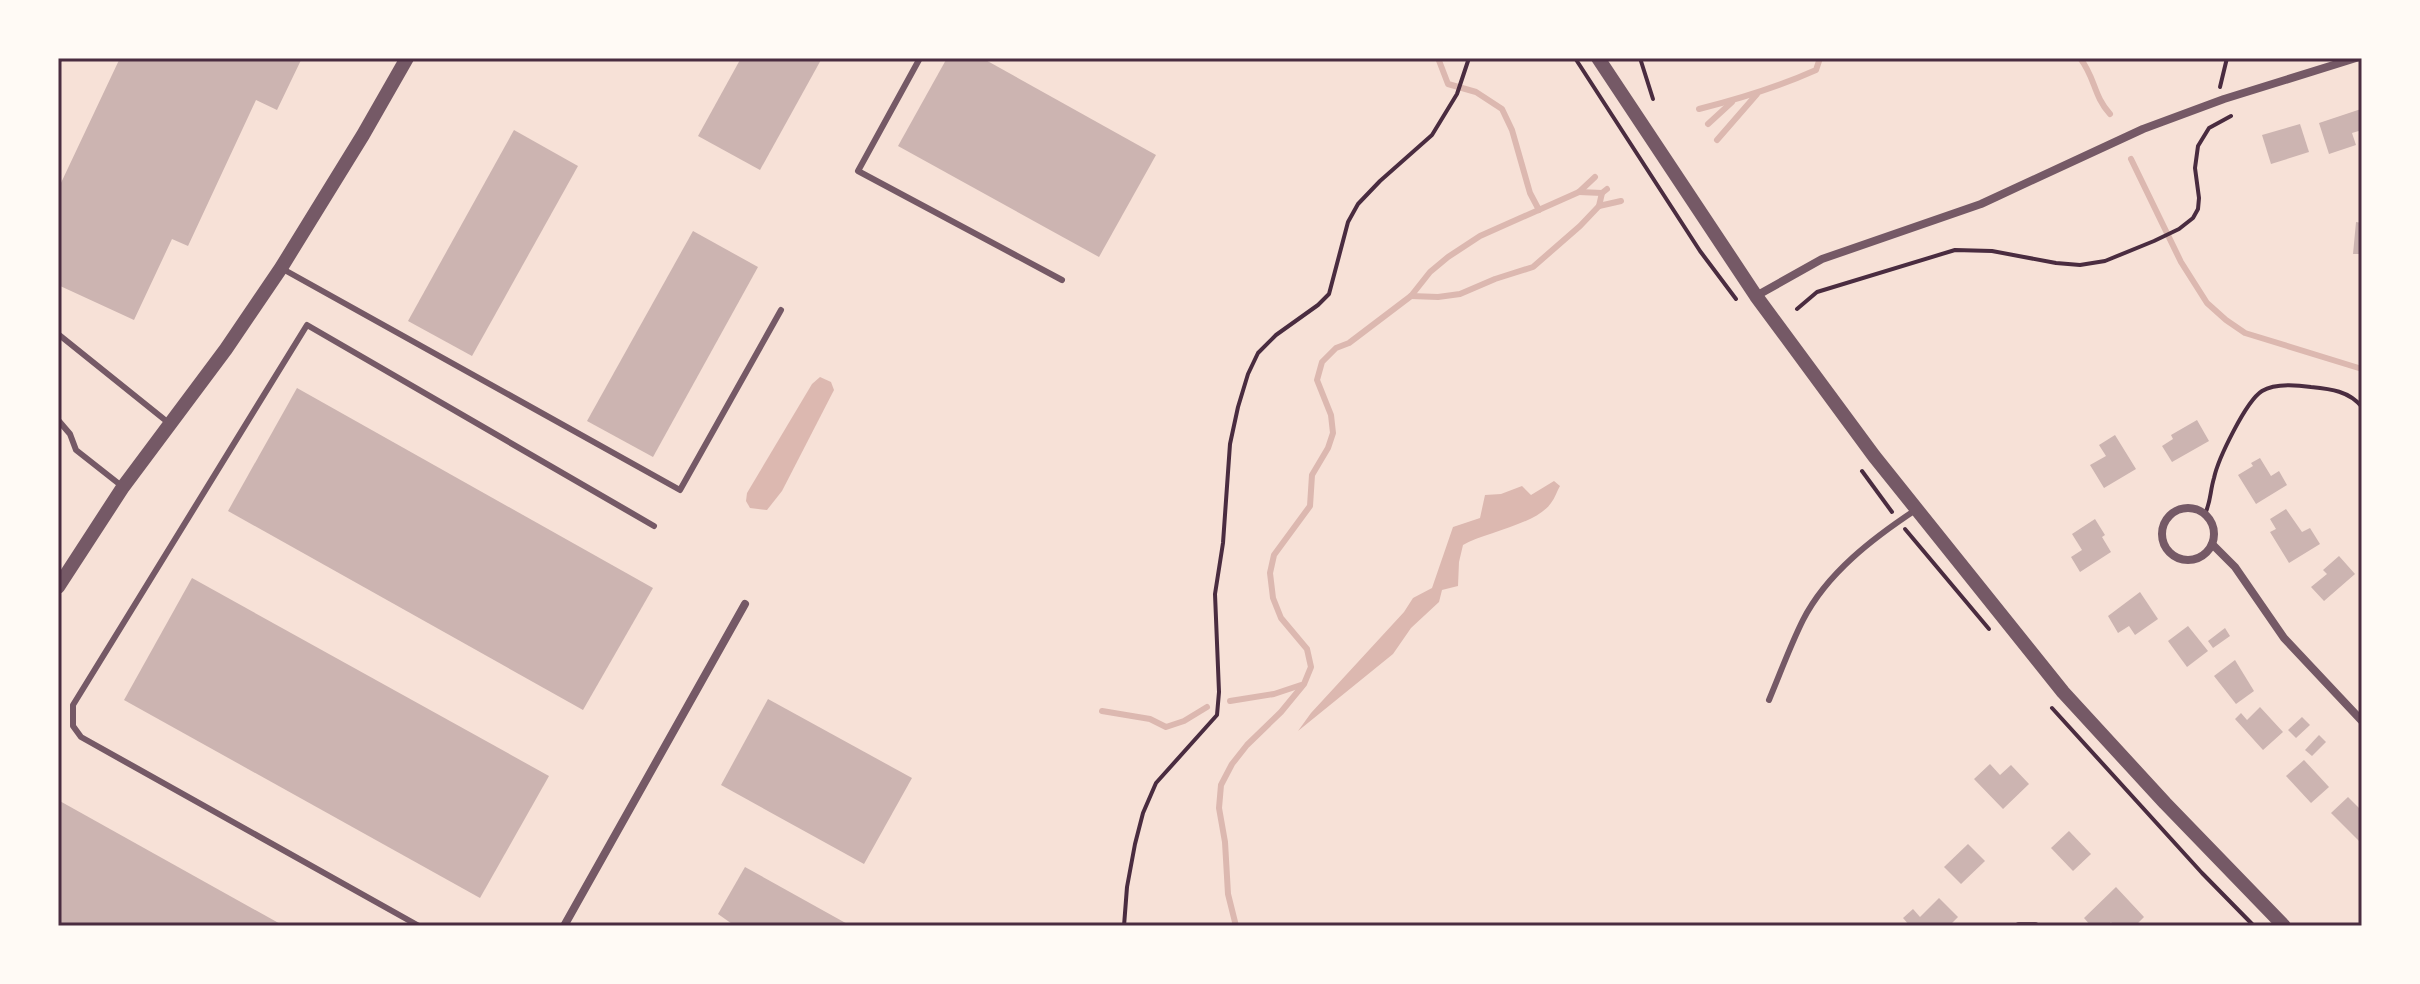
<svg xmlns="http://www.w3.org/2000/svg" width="2420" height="984" viewBox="0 0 2420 984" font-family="'Archivo Narrow',sans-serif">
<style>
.water{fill:#dcb8b0}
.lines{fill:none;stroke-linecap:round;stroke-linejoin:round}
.stream{stroke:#dcb8b0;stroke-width:6}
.building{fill:#ccb4b1}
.path{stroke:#4a2c40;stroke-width:4}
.service{stroke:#755966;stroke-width:6}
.minor{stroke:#755966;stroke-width:8}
.tertiary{stroke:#755966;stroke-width:14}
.neatline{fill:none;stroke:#4a2c40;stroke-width:3}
</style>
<rect width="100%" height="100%" fill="#f7e1d7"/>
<g class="water">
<polygon points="820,377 831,382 834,390 782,491 767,510 750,508 746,501 747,493 812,384"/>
<path d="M1554 481 1560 486C1557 491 1555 498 1551 503 1537 524 1486 532 1463 545L1459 562 1458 586 1442 590 1439 602 1411 628 1393 654 1298 731 1311 713 1404 612 1413 598 1432 588 1453 527 1480 518 1485 495 1501 494 1522 486 1531 495Z"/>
</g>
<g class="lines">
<g class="stream">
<polyline points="1438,58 1448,84 1476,92 1502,109 1512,130 1530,193 1539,210"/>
<path d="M2080 58C2096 79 2093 95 2110 114"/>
<path d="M1699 109C1739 99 1778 87 1816 70L1820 58"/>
<polyline points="1708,124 1732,102"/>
<polyline points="1717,140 1757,94"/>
<polyline points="2131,159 2181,262 2207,303 2226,320 2245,333 2362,369"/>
<polyline points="1579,192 1602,193 1607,189"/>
<polyline points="1602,193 1599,206 1621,201"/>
<polyline points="1411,296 1438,297 1460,294 1495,279 1533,267 1580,226 1599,206"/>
<polyline points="1230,701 1274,694 1301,685"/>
<polyline points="1102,711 1150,719 1166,727 1184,721 1207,707"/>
<polyline points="1236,926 1228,894 1225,842 1219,808 1221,785 1232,764 1247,745 1281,712 1304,684 1311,667 1307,649 1281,618 1273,598 1270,573 1274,555 1310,506 1312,475 1328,448 1333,433 1331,415 1317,380 1322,362 1336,348 1349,343 1411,296 1430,272 1448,257 1480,236 1579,192 1595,177"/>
</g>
</g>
<g class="building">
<polygon points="120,58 302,58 277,110 256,100 188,246 172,239 134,320 58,285 58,184 60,185"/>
<polygon points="741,58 822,58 760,170 698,136"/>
<polygon points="947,58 982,58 1156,155 1099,257 898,146"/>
<polygon points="2361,109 2362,130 2352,133 2356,145 2329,154 2319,123"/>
<polygon points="2300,124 2309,152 2271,164 2262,135"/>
<polygon points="514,130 578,166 472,356 408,321"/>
<polygon points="2356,222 2362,223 2362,254 2353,254"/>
<polygon points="693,231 758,267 653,457 587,421"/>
<polygon points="297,388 653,588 583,710 228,511"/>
<polygon points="2197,420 2209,441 2172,462 2162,446 2173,439 2171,435"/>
<polygon points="2115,435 2136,469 2104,488 2090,465 2106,456 2099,445"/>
<polygon points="2260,458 2271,476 2279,471 2287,485 2256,504 2238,475 2253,466 2251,463"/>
<polygon points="2286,509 2302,532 2310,528 2320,544 2289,563 2270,532 2276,529 2270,519"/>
<polygon points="2095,519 2105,535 2102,537 2111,552 2080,572 2071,557 2082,550 2072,534"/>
<polygon points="2339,556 2355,574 2324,601 2311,587 2327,574 2323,570"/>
<polygon points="192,578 549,776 480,898 124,700"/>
<polygon points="2140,592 2158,619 2135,635 2129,626 2118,633 2108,616"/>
<polygon points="2188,626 2208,651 2187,667 2168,641"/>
<polygon points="2225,628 2230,636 2213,648 2208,641"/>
<polygon points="2235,660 2254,691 2236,704 2214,676"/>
<polygon points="768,699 912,778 864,864 721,785"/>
<polygon points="2260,707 2283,732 2263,750 2235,719 2241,713 2247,720"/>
<polygon points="2302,717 2310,725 2296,738 2288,730"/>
<polygon points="2319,735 2326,742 2312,756 2305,750"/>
<polygon points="2304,760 2329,787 2311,803 2286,776"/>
<polygon points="1990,764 2000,775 2011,765 2029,784 2003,809 1974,779"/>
<polygon points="2348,797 2362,811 2362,844 2331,813"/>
<polygon points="58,800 284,926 58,926"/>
<polygon points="2069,831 2091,854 2073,871 2051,848"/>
<polygon points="1968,844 1985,861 1961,884 1944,867"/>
<polygon points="745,867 851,926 735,926 718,914"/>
<polygon points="2116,887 2144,917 2135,926 2114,926 2111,922 2107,926 2091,926 2084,918"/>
<polygon points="1939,898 1958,917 1949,926 1910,926 1903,918 1913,909 1920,917"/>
</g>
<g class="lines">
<g class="path">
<polyline points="1575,58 1700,251 1736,299"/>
<polyline points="1640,58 1653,99"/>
<polyline points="2220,87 2227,58"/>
<polyline points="1797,309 1817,292 1955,250 1992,251 2056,263 2080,265 2105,261 2154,241 2179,229 2193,218 2198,209 2199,198 2195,168 2198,146 2209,128 2231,116"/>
<polyline points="1862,471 1892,512"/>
<path d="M2205 514C2211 501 2210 491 2214 478 2218 459 2246 401 2262 391 2275 383 2297 385 2311 387 2331 389 2349 391 2362 407"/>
<polyline points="1905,529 1989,629"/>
<polyline points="2052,708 2202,873 2254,926"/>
<polyline points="1124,926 1127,887 1135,844 1143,813 1156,783 1217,715 1219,692 1215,594 1223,543 1230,444 1238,407 1248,374 1258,353 1276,335 1318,305 1329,294 1348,222 1358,204 1380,181 1432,135 1457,94 1469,58"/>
</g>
<g class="service">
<polyline points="920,58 858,171 1062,280"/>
<polyline points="58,61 60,58"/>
<polyline points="281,268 680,490 781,310"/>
<polyline points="58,334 170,424"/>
<polyline points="58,420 70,434 76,450 123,487"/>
<path d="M1769 700C1780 674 1790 646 1803 620 1827 573 1873 538 1917 509"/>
<polyline points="419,926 81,737 73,726 73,705 307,325 654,526"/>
</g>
<g class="minor">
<polyline points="1756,296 1822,259 1981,204 2143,129 2224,99 2356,58"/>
<circle cx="2188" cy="534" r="26"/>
<polyline points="2212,544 2235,567 2284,638 2362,721"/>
<polyline points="564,926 745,604"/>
<polyline points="2019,926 2035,926"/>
</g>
<g class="tertiary">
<polyline points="1598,58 1756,296 1874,456 2063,692 2165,803 2284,926"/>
<polyline points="58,587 123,487 226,349 281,268 363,135 407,58"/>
</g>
</g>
<rect width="2420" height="984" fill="none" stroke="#fffaf5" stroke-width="120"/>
<rect x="60" y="60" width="2300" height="864" class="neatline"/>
</svg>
